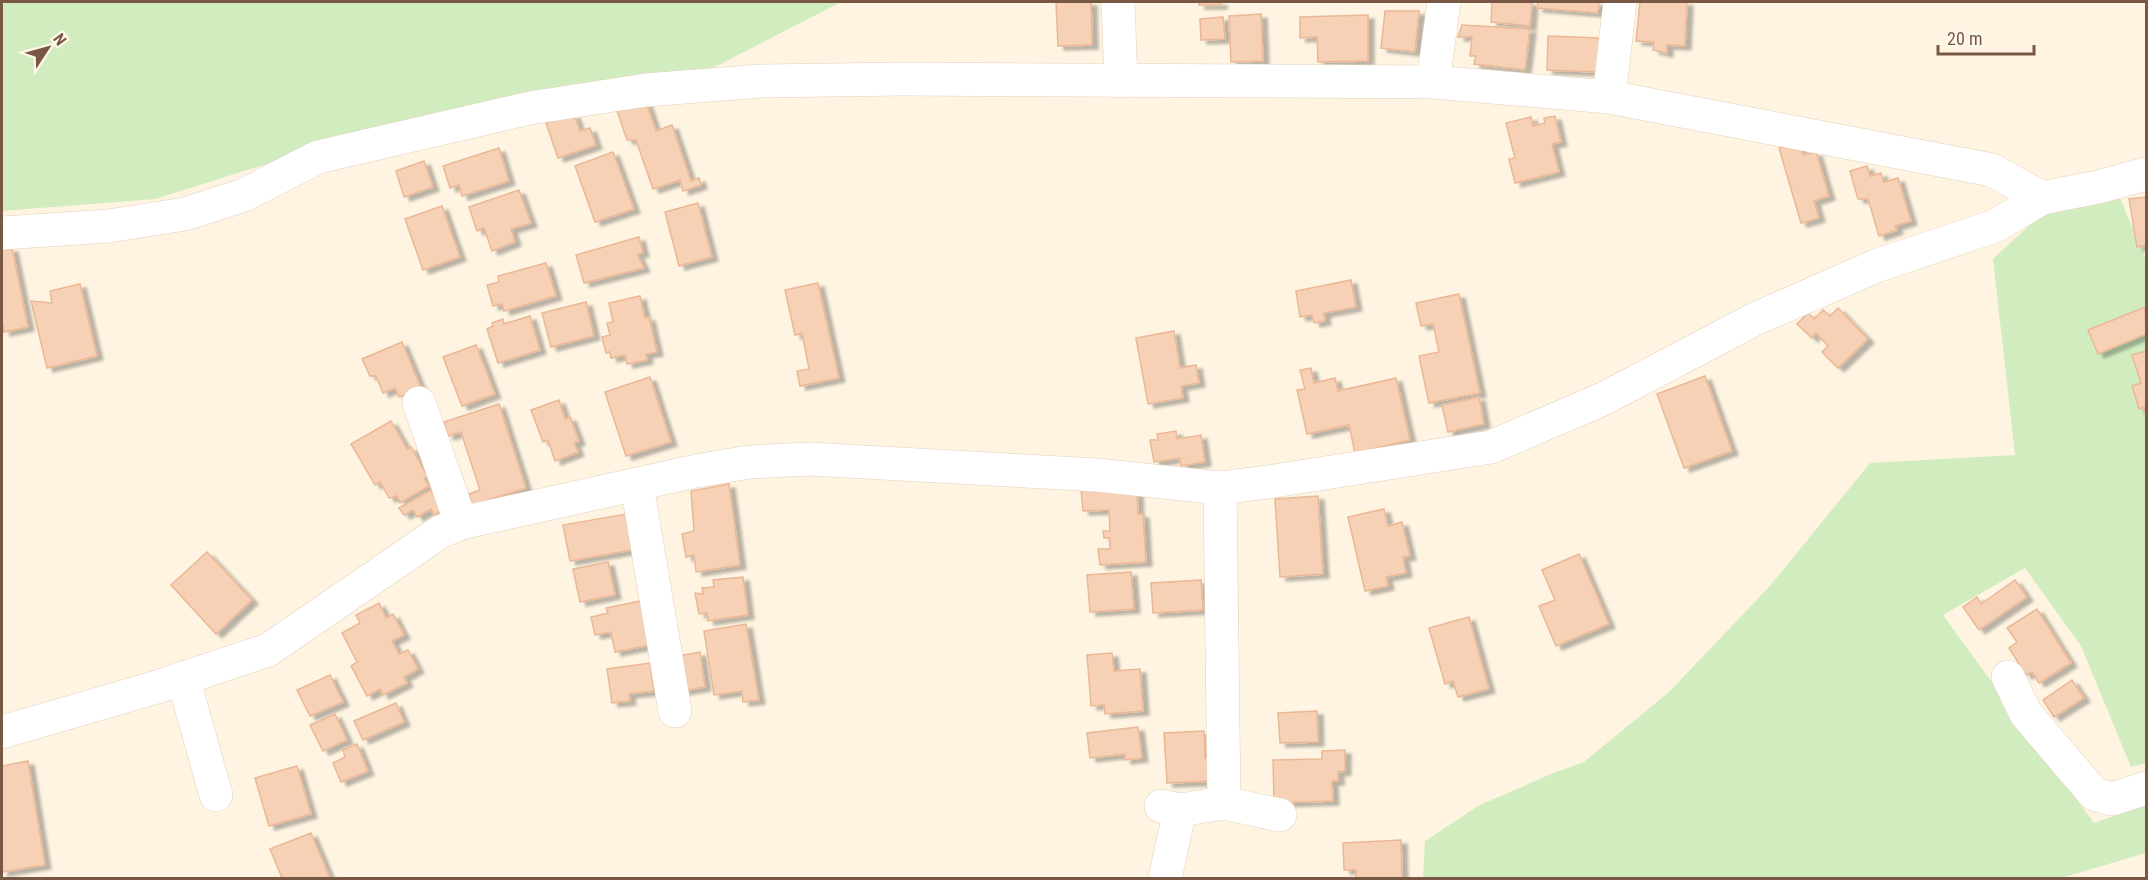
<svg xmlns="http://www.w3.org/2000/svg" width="2148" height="880" viewBox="0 0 2148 880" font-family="'Roboto Condensed',sans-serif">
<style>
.green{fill:#d1edbf}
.building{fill:#f7d1b6;stroke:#ebb795;stroke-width:1.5;filter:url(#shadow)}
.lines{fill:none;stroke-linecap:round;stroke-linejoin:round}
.minor-casing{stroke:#e4d0bc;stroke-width:34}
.minor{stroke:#fff;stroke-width:33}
</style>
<defs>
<filter id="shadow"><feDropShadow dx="6" dy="4" stdDeviation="1.5" flood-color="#0004"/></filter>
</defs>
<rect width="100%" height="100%" fill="#fef4e1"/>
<g class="green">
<polygon points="2,2 841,2 713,68 407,120 155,199 2,211"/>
<polygon points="2116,189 2146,259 2146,763 2131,767 2081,646 2025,568 1943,615 2094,823 2146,804 2146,853 2061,878 1423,878 1425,841 1478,806 1551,774 1584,762 1669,692 1770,586 1870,463 2015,455 1993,259 2049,207"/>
</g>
<g class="building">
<polygon points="1056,2 1091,2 1092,45 1058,46"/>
<rect x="1199" y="2" width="22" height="3"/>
<polygon points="1492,2 1532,2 1530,26 1491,22"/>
<polygon points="1538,2 1599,2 1598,13 1537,8"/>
<polygon points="1640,2 1687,2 1685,46 1667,45 1667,53 1653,50 1654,42 1636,41"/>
<polygon points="1385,11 1419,11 1415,52 1381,48"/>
<polygon points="1261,14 1263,61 1231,62 1229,16"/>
<polygon points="1368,15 1368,61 1318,62 1317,37 1300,38 1300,17"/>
<polygon points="1223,17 1225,39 1201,40 1200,19"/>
<polygon points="1462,25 1530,29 1525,70 1474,64 1476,56 1470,56 1472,37 1458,37"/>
<polygon points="1548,36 1599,38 1598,72 1547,70"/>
<polygon points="646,102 656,131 672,125 691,181 699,178 701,185 683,191 680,180 653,189 636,140 627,140 617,111"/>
<polygon points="574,114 580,131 590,128 596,145 558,158 546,123"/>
<polygon points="1555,116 1561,142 1552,144 1559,172 1515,183 1509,159 1515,158 1506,123 1531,117 1533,126 1545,123 1544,118"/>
<polygon points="1799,142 1803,155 1816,152 1829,196 1814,201 1819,218 1801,223 1779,148"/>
<polygon points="499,148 509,181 462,196 459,185 450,188 443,166"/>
<polygon points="613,152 634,209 595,222 575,166"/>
<polygon points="424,161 433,187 404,197 396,171"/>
<polygon points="1867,166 1870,176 1881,173 1884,182 1898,178 1911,221 1895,226 1897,230 1879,236 1868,199 1858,199 1850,171"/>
<polygon points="519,190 531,223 511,229 515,242 492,251 484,228 477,231 469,207"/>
<polygon points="2146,197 2146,245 2137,247 2129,199"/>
<polygon points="698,203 712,257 679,266 665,212"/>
<polygon points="442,206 460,257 423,270 405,219"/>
<polygon points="639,237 643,253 637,254 644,268 584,283 576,255"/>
<polygon points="12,248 28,327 4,332 2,319 2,250"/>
<polygon points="546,263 556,296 504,311 502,304 493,306 487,285 499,282 498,276"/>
<polygon points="1351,280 1356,307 1324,313 1325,321 1314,323 1312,315 1300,317 1296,291"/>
<polygon points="818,283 839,378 800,386 797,371 809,369 802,333 795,335 785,290"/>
<polygon points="80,284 97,356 47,368 31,301 52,303 50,291"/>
<polygon points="1459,294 1480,393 1429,403 1419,356 1439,352 1433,324 1421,326 1416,303"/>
<polygon points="640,296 645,318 649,317 657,352 646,354 647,360 627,364 625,355 611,358 610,352 606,353 602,337 610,335 607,323 613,322 609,303"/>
<polygon points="586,302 594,336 551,347 542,313"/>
<polygon points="2145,307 2146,334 2098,354 2088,330"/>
<polygon points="1838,308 1868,339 1838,368 1822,352 1828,346 1816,333 1812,338 1797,324 1808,313 1814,319 1823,310 1830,316"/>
<polygon points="530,316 540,350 498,363 487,329 493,326 492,323 503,319 504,324"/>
<polygon points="1174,331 1180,368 1196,365 1199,383 1181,386 1183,398 1148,404 1136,338"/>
<polygon points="402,342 421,388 399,397 395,388 383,393 376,376 370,376 362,359"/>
<polygon points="476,345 495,394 462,406 443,357"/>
<polygon points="2146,351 2146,416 2144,407 2139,409 2132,386 2141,383 2132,355"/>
<polygon points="1311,368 1314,383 1335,378 1338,391 1396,378 1410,440 1355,453 1349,425 1307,434 1297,390 1305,389 1300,370"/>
<polygon points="1705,376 1732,451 1684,468 1657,394"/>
<polygon points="650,377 671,442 626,456 605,392"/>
<polygon points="1479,397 1484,424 1448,432 1442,405"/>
<polygon points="559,400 565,419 570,417 579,441 574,443 578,452 555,461 548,440 543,442 531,410"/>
<polygon points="499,404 526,488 472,505 469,494 480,490 461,432 448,436 444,422"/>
<polygon points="391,421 407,449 411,447 428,477 424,478 429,486 400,503 397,496 389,498 380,482 375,485 351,444"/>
<polygon points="1176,431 1177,439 1201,435 1205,462 1181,466 1180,458 1154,462 1150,440 1158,440 1157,434"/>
<polygon points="729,484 740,565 696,572 694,555 686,557 682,534 694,531 691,491"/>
<polygon points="431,490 442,510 434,515 431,509 417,517 413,510 404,515 399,508"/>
<polygon points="1081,490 1137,491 1138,514 1143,514 1146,562 1100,565 1098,549 1110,549 1110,538 1104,538 1103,531 1110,531 1109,510 1083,511"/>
<polygon points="1318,496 1323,574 1280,577 1275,499"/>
<polygon points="1384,509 1388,526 1402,522 1410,556 1403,557 1406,573 1386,577 1388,586 1365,591 1348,517"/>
<polygon points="626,514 632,550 570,561 563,525"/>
<polygon points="207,552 252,600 216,634 171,585"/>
<polygon points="1579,554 1609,624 1556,646 1539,606 1555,600 1542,570"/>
<polygon points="608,562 615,595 580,602 573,569"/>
<polygon points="1131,572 1134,609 1090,612 1087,575"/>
<polygon points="743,577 748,615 708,621 707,613 699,614 695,593 703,594 702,588 714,587 713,580"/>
<polygon points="1201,580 1203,610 1153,613 1151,583"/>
<polygon points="2015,580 2027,597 1979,630 1963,607 1977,597 1981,604"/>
<polygon points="640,601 650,645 615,652 611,632 595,635 591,617 608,613 606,608"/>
<polygon points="379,603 386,618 393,614 404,635 392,641 399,654 408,650 418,669 404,677 407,683 383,695 380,689 367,696 351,666 357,662 342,633 360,623 356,615"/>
<polygon points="2037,609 2071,663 2039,683 2032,672 2026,675 2009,648 2017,642 2007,628"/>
<polygon points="1469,617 1489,689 1458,697 1453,681 1445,684 1429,628"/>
<polygon points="746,624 759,700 743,702 742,691 714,695 704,631"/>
<polygon points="700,652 705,687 683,691 677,656"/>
<polygon points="1112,653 1114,671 1140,669 1143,711 1105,714 1104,705 1091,706 1087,655"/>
<polygon points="650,663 654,691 629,694 630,701 612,703 607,669"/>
<polygon points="330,675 343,702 310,716 297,690"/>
<polygon points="2072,680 2084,698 2054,717 2043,700"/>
<polygon points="396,703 404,722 363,740 354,721"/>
<polygon points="1317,711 1318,742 1280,743 1278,713"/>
<polygon points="335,714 347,740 323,751 310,725"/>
<polygon points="1138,727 1142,758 1125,760 1125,754 1090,758 1087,733"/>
<polygon points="1204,731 1205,758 1216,757 1217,781 1167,783 1164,733"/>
<polygon points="357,744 368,771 341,782 333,763 345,757 343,750"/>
<polygon points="1345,750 1345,771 1338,772 1338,781 1332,781 1333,801 1274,803 1273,760 1322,759 1322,751"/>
<polygon points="28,761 45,865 2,872 2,766"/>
<polygon points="297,766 311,814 269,826 255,778"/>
<polygon points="311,833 330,878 282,878 270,849"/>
<polygon points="1401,840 1402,878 1356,878 1356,870 1344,870 1343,843"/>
</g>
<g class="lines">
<g class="minor-casing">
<g id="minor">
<polyline points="1118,2 1121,81"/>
<polyline points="1433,82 1444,2"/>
<polyline points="1609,97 1620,2"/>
<polyline points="2,233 109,226 185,214 244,195 318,157 530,108 646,90 761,81 903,79 1433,82 1609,97 1992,170 2042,198"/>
<polyline points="419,403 461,523"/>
<polyline points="637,485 675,711"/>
<polyline points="1220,488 1224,803"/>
<polyline points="2008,677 2026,714 2094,794 2112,799 2146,788"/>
<polyline points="183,678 216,795"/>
<polyline points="2,732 157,687 268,650 440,532 461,523 696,471 749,462 810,459 1097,475 1220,488 1274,481 1491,447 1603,399 1755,319 1876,266 1995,226 2042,198 2098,187 2146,174"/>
<polyline points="1161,806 1180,810 1224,803 1280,815"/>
<polyline points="1165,878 1180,810"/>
</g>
</g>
<use href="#minor" class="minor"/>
</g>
<rect width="2148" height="880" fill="none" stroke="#785845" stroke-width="6"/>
<g transform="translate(48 48) rotate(54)" stroke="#fff7ea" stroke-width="4.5" paint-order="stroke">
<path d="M0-4.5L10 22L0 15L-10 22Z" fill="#785845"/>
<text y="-9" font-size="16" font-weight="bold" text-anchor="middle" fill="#785845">N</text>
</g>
<path d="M1938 45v9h96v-9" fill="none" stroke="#785845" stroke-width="3"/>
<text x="1947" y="45" font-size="18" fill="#785845" stroke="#fff7ea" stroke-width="4.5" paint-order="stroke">20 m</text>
</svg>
